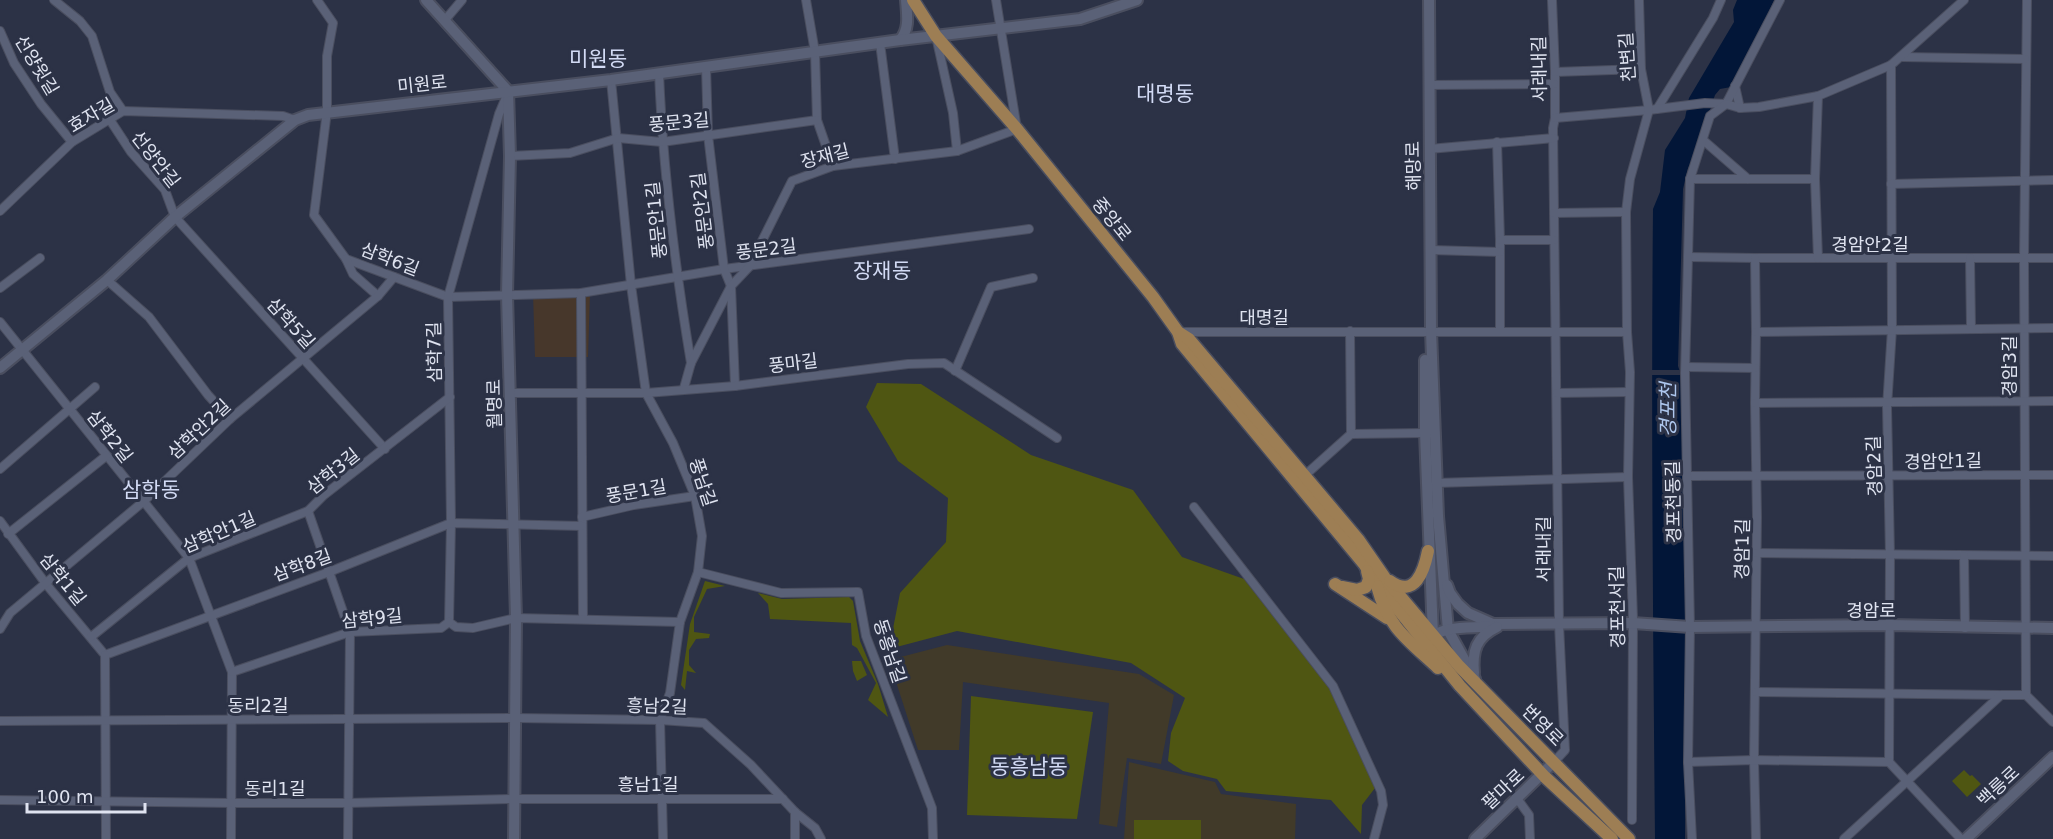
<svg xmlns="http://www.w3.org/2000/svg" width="2053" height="839" viewBox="0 0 2053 839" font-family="'DejaVu Sans','Noto Sans KR',sans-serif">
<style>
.industrial{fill:#47372b}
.education{fill:#413a29}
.green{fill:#4f5612}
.water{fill:#021638}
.pier{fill:#2c3246}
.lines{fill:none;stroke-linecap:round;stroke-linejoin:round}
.street-casing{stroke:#4a4e5f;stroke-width:10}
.secondary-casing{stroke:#4a4e5f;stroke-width:14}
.primary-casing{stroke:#4a4e5f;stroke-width:15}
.street{stroke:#5a6177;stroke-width:8}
.secondary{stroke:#5a6177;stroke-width:10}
.primary{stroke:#9d7e54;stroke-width:12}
.labels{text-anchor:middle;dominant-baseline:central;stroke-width:6;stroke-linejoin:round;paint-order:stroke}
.street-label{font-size:18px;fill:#dfe3f0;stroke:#2c3246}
.water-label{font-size:20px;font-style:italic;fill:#aec7ee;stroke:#2c3246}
.quarter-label{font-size:21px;fill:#d3dbf5;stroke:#2c3246}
</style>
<rect width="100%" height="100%" fill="#2c3246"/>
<polygon class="industrial" points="590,293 588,357 535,357 533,294"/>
<g class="education">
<polygon points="947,645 1139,674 1174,695 1161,764 1127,758 1117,827 1099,824 1109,703 963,682 959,750 918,750 889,660"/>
<polygon points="1129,762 1215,782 1221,794 1296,804 1295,839 1124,839"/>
</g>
<g class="green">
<polygon points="877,383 921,384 1031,455 1133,490 1182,557 1244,579 1333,691 1375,788 1362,805 1361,834 1331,800 1226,791 1217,779 1183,771 1168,761 1171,733 1185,698 1131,663 957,631 889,649 900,593 946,542 948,498 898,461 866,407"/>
<polygon points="705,581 725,586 707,589 694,617 694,632 710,634 709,638 696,639 689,650 689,665 696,673 687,671 685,690 681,685 690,624"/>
<polygon points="758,593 782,599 849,597 853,601 860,641 878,684 888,717 868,700 876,683 857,648 852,645 851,623 770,619 768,604"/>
<polygon points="852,661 861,661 867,675 857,681 853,671"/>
<polygon points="971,696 1093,712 1077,819 967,815"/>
<polygon points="1964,770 1970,776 1972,775 1981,784 1967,797 1952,781"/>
<rect x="1134" y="820" width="67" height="19"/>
</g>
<path class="water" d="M1737 0H1774L1762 28 1731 87 1720 89 1715 95 1695 156 1688 168 1683 189 1678 366 1682 378C1686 531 1685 685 1685 839H1655C1653 629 1651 419 1653 209L1660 192 1665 150 1685 118 1689 98 1734 22 1733 10Z"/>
<rect class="pier" x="1650" y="370" width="31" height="5"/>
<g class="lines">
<g class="street-casing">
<g id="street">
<polyline points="54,0 80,21 92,36 110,92 123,111"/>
<polyline points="317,0 333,23 327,56 327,111 314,215 346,259 448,297 581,293 724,269 1029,229"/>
<polyline points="806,0 815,52 817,120 833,166"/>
<polyline points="1552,0 1555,72 1555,118 1553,128 1559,624 1565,750 1554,762"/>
<polyline points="2027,0 2024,259 2026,695 2053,722"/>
<polyline points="445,20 462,0"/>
<polyline points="0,31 14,63 41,104 72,142"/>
<polyline points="937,41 953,113 957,151"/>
<polyline points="880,43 895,159"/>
<polyline points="1902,57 2025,59"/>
<polyline points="1891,65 1892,329 1887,407 1890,555 1889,762 1961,839"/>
<polyline points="706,67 708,135 724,269 731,286 735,386"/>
<polyline points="1555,72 1641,69"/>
<path d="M659 73C663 170 675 267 691 363"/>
<polyline points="611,80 631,285 646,393 673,443 695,496 702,536 698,572 680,622 670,693 660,720 663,839"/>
<polyline points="1429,85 1554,84"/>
<polyline points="1735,86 1740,108"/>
<polyline points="1657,109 1713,18 1721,0"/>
<polyline points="1555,118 1649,110 1705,103 1726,104 1780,0"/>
<polyline points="110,120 131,152 165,190 175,217 385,449"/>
<polyline points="1703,140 1748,179"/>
<polyline points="1497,142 1500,240 1500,332"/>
<polyline points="1429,149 1554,138"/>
<polyline points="510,156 570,153 618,138 662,142 817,120"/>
<polyline points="1690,179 1815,179"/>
<polyline points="1891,184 2053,180"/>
<polyline points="0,211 72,142 123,111 283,116 295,120"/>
<polyline points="1554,213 1626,212"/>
<polyline points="1500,240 1554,240"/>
<polyline points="1431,250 1500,252"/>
<polyline points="1688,257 1755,258 2053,258"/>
<polyline points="1755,258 1756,332 1755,403 1757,517 1754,760 1756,839"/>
<polyline points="1818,258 1815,179 1818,96"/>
<polyline points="1970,258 1971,328"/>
<polyline points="346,259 353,274 378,296"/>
<polyline points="107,280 149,317 208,395 230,419"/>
<polyline points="0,288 40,258"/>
<polyline points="581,293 583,619"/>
<polyline points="0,322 189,558 232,672 231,839"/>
<polyline points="1350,331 1351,434"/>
<polyline points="1179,332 1627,332"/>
<polyline points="1756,332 2053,328"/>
<polyline points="1686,367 1755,368"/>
<polyline points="955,371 991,287 1033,278"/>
<polyline points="684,388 691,363 731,286 749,267 792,181 833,166 957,151 1017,129 996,0"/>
<polyline points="511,393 646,393 735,386 908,364 944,363 1057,438"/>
<polyline points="1557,393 1629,392"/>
<polyline points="1755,403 2053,401"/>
<polyline points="1351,434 1425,433"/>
<polyline points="0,469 95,387"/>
<polyline points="1688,476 2053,475"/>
<polyline points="1303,477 1351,434"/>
<polyline points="1436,483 1628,477"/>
<polyline points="1194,507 1333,686 1381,791 1383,805 1374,839"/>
<polyline points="308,511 350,632 348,839"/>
<polyline points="582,517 634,505 695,496"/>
<polyline points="0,521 46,584 105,655"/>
<polyline points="8,534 106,456"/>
<polyline points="1757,553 2053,556"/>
<polyline points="1964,556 1965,628"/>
<polyline points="698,572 781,593 858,592 866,636 932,808 933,839"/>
<polyline points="449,622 451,523 448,297 499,114 507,95"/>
<polyline points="449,622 456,627 473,628 516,618 680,622"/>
<polyline points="0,629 10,613 144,501 230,419 378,296 394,277"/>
<polyline points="91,637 189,558 308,511 324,495 450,397"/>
<polyline points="105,655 329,572 451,523 582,526"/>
<polyline points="105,655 106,839"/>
<polyline points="232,672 350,632 441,628 449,622"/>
<polyline points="1756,692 2001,695"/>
<polyline points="0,721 515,718 660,720 704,723 751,765 795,812 815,828 821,839"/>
<polyline points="1688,762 1754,760 1889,762"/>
<polyline points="1516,797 1529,815 1530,839"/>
<polyline points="0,800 232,803 347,803 514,799 783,799"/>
<polyline points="1632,820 1633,619 1628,477 1630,372 1627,332 1626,212 1630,179 1649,110 1641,69 1639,0"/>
<polyline points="795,839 795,812"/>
<polyline points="1692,839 1688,762 1690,627 1685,373 1690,179 1710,116 1726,104 1740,108 1759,107 1818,96 1891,65 1964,0"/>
<polyline points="1844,839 2001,695 2026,695"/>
</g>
</g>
<g class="secondary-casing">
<g id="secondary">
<polyline points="426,0 508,91 510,156 507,295 516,618 514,839"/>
<polyline points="1429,0 1431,331 1438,516 1448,630 1475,679"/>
<path d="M900 40C910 29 907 14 906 0"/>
<polyline points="1425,360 1425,433 1433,635"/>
<polyline points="0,368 107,280 175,217 295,120 308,115 611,80 900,40 1080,19 1137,0"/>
<polyline points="1447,585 1450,593 1458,604 1468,613 1493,624 1633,623 1690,627 1890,625 2053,628"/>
<path d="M1428 639C1445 624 1473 629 1494 626"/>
<path d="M1474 673C1472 651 1476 637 1497 627"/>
<polyline points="1475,839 1554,762"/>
<polyline points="1966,839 2053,757"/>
</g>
</g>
<g class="primary-casing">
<g id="primary">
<polyline points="913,0 936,36 1017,129 1153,297 1178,332 1182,344 1364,564 1376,582 1460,686 1545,777 1612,839"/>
<polyline points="1178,332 1189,339 1358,539 1385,578 1459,666 1629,839"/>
<path d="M1390 581C1415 599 1424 571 1428 551"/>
<polyline points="1335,584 1387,618"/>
<path d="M1377 586C1388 628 1408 640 1438 668"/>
<polyline points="1342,587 1357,590 1366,587 1369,579 1367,571"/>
</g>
</g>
<use href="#street" class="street"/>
<use href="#secondary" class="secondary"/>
<use href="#primary" class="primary"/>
</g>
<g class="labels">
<g class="street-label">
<text transform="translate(1627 57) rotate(-94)">천변길</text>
<text transform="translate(37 65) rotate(59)">선양윗길</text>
<text transform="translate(1539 69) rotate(-91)">서래내길</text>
<text transform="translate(422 84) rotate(-6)">미원로</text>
<text transform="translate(91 115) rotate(-30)">효자길</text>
<text transform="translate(679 122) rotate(-5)">풍문3길</text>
<text transform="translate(825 156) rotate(-14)">장재길</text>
<text transform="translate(156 159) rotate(52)">선양안길</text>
<text transform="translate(1413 166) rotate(-91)">해망로</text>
<text transform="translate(702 211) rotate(-97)">풍문안2길</text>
<text transform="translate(1112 219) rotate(51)">중앙로</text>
<text transform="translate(656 220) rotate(-96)">풍문안1길</text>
<text x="1870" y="244">경암안2길</text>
<text transform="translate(766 249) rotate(-7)">풍문2길</text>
<text transform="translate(390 259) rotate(21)">삼학6길</text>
<text x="1264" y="317">대명길</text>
<text transform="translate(291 323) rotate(48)">삼학5길</text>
<text transform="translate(434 352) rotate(-91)">삼학7길</text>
<text transform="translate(793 363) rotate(-7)">풍마길</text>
<text transform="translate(2009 366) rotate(-90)">경암3길</text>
<text transform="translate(494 404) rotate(-91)">월명로</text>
<text transform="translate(199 429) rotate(-43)">삼학안2길</text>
<text transform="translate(110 436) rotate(52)">삼학2길</text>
<text transform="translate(1943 461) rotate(-1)">경암안1길</text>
<text transform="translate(1874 466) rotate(-92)">경암2길</text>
<text transform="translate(333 471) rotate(-39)">삼학3길</text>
<text transform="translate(703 482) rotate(72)">풍남길</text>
<text transform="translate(636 491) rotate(-10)">풍문1길</text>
<text transform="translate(1673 502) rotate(-91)">경포천동길</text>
<text transform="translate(219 532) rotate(-23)">삼학안1길</text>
<text transform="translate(1543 549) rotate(-90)">서래내길</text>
<text transform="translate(1742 549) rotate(-89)">경암1길</text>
<text transform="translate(302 565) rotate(-20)">삼학8길</text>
<text transform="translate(63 579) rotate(51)">삼학1길</text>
<text transform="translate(1617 607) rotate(-91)">경포천서길</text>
<text x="1871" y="610">경암로</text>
<text transform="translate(372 618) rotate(-6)">삼학9길</text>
<text transform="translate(890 651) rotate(72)">동흥남길</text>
<text x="258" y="705">동리2길</text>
<text transform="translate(657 706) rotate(2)">흥남2길</text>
<text transform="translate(1543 725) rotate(45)">번영로</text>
<text x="648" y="784">흥남1길</text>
<text transform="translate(1998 786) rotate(-43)">백릉로</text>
<text x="275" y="788">동리1길</text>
<text transform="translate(1503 789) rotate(-43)">팔마로</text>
</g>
<g class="water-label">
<text transform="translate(1668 410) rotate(-90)">경포천</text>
</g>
<g class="quarter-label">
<text x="598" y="59">미원동</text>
<text x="1165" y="94">대명동</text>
<text x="882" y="271">장재동</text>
<text x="151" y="490">삼학동</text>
<text x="1029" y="767">동흥남동</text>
</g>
</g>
<path d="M27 803v9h118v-9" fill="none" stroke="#dfe3f0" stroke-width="3"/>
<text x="36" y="803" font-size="18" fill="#dfe3f0" stroke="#2c3246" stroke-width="4.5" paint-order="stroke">100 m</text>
</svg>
